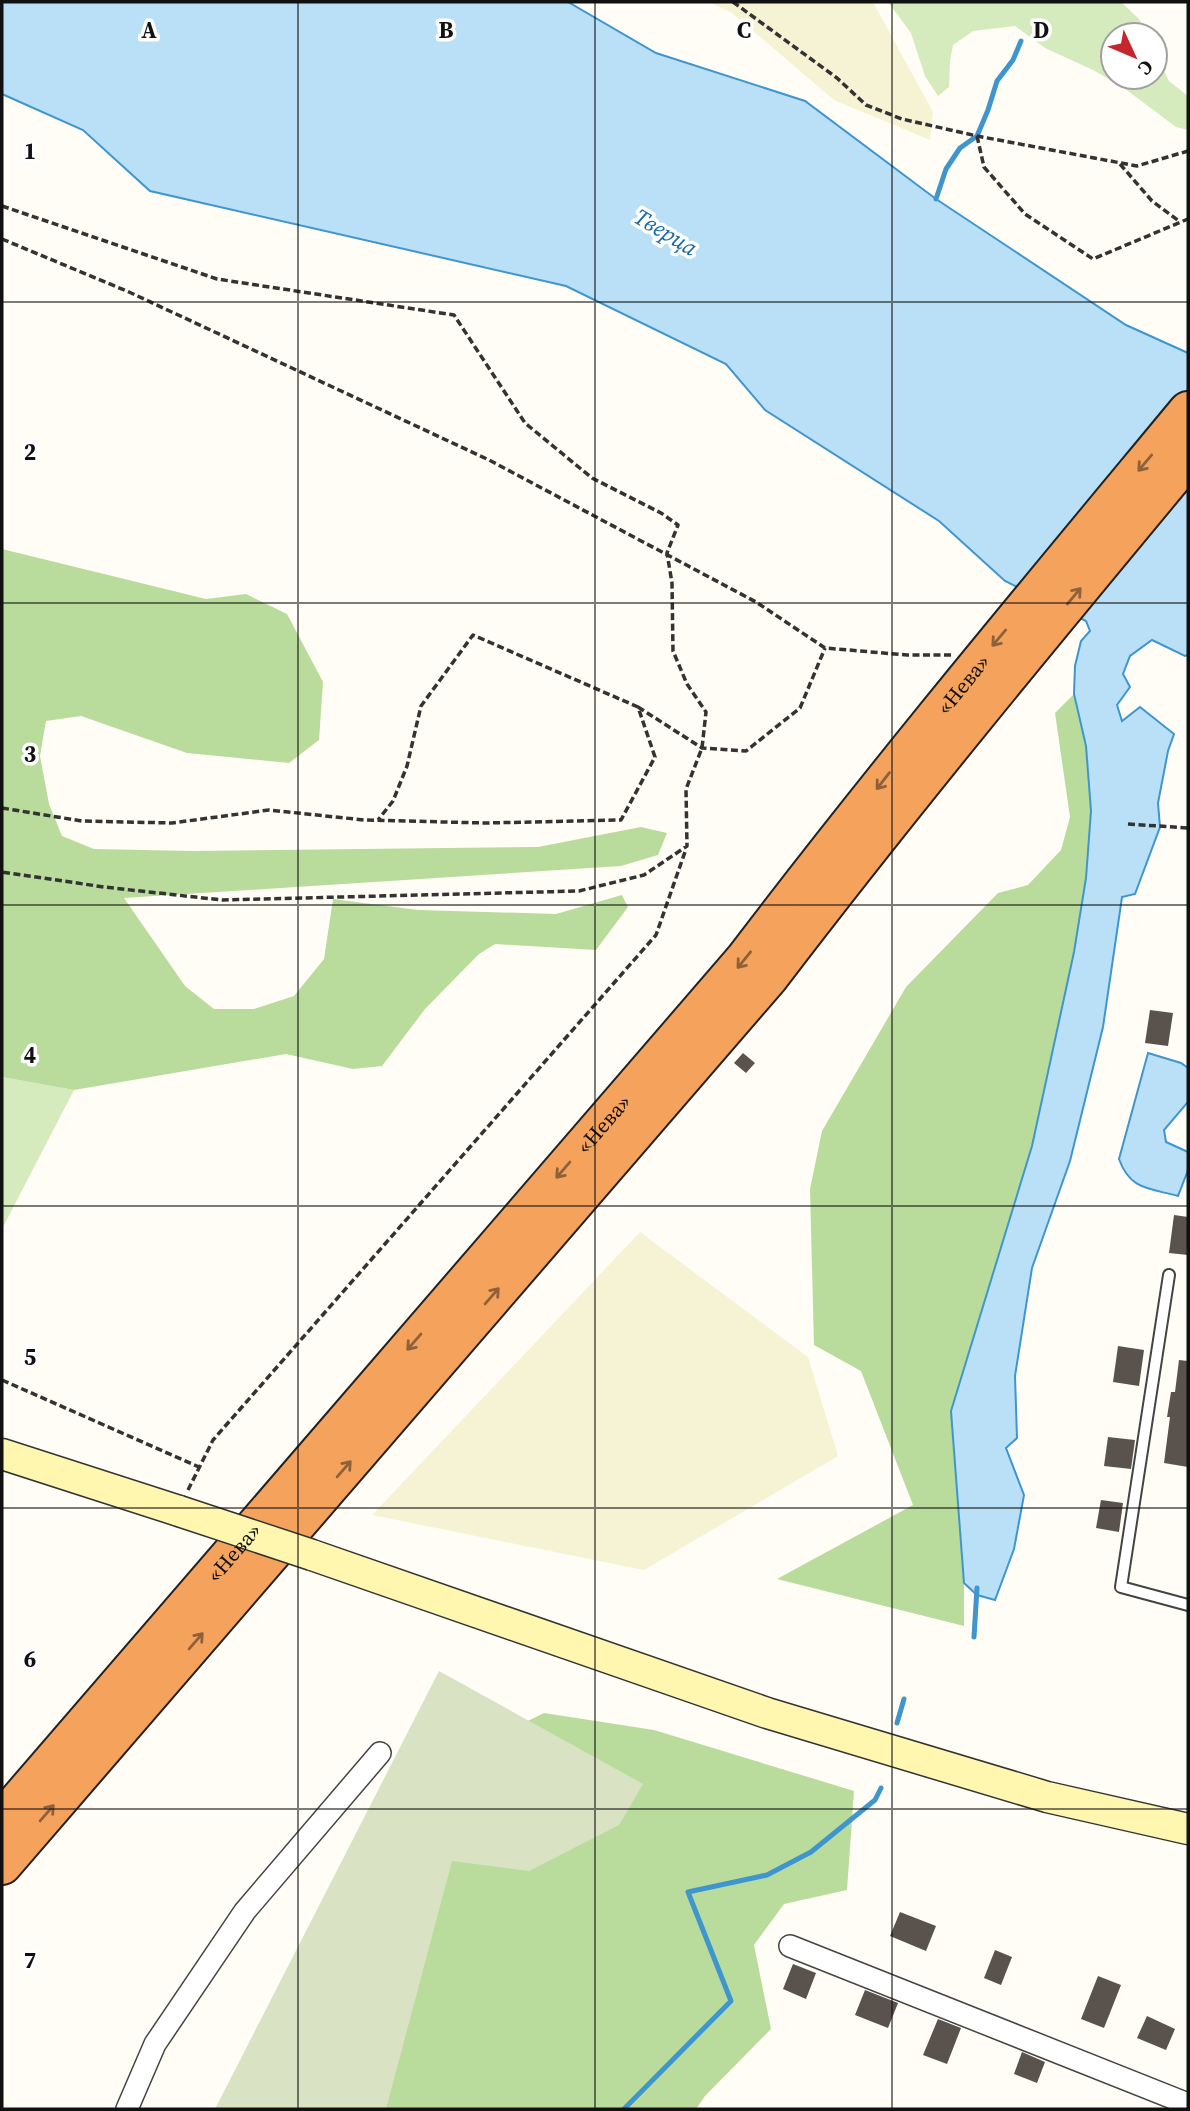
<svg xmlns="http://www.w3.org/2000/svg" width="1190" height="2111" viewBox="0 0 1190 2111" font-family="'Source Serif 4',serif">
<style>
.farmland{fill:#f6f3d4}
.green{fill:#d5ebbd}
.forest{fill:#b9dc9c}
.cemetery{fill:#d9e3c4}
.water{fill:#b9e0f7;stroke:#3f96cf;stroke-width:2}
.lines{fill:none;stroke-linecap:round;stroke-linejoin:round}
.stream{stroke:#3f96cf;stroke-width:5}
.building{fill:#5a524d}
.service-casing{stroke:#444;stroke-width:14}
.minor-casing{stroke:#444;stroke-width:24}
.secondary-casing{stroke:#333;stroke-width:33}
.motorway-casing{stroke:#222;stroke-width:42}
.path{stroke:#333;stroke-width:3.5;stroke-dasharray:7 3.5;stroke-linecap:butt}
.service{stroke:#fff;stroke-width:10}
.minor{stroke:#fff;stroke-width:21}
.secondary{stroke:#fff6b0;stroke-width:30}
.motorway{stroke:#f5a25d;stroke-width:38}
.secondary-bridge-casing{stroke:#333;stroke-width:33;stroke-linecap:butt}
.secondary-bridge{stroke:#fff6b0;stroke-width:30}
.oneway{stroke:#8e613b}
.grid{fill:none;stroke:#111;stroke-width:2;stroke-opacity:0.55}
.labels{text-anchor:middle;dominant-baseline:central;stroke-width:7;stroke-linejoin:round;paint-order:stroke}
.street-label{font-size:21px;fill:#111;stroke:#fff}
.water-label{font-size:23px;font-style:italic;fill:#1768a6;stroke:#fff}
.grid-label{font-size:23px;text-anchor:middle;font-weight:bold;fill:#111;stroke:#fff;stroke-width:7;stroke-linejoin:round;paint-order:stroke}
</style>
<rect width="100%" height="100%" fill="#fffdf5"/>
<g class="farmland">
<polygon points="709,2 873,2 933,112 930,140 834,100 732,13"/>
<polygon points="640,1232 808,1357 838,1456 644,1570 372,1515"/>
</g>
<g class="green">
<polygon points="888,2 1121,2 1139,19 1147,35 1113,35 1113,77 1155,77 1155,52 1169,81 1188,96 1188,130 1176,127 1124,88 1093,70 1045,48 1015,26 973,31 953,45 950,61 949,87 938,96 925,76 911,33"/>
<polygon points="2,1077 74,1090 2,1229"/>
</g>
<g class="forest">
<polygon points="2,549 206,599 246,594 287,614 323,682 319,740 289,763 187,753 81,716 46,721 40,756 49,804 62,836 94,849 193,851 538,847 641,827 667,833 658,855 621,866 124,898 185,986 214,1009 254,1009 294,996 324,959 333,899 418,910 556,914 622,895 628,907 596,950 495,944 479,954 425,1009 382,1066 353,1069 286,1054 74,1090 2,1077"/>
<polygon points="1074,694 1086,746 1091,811 1086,878 1074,952 1032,1146 951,1411 964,1583 964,1626 777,1579 913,1505 861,1371 814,1345 810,1189 822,1131 906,987 998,893 1028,885 1061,850 1070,817 1055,713"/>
<polygon points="544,1713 654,1730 854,1791 847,1890 784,1904 754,1945 771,2029 705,2096 696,2109 274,2109 477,1746"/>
</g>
<polygon class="cemetery" points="439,1671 643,1784 619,1825 529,1871 452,1861 386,2109 215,2109"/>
<g class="water">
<polygon points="2,2 568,2 656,53 805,101 936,199 1126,325 1188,353 1188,655 1185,656 1152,640 1130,656 1123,674 1130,687 1117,705 1122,721 1140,707 1174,734 1168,751 1158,803 1160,827 1135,894 1122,897 1103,1027 1070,1161 1032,1268 1015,1376 1017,1438 1006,1448 1024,1495 1014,1549 995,1600 977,1595 964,1583 951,1411 1032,1146 1074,952 1086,878 1091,811 1086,746 1074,694 1075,666 1081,641 1090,631 1086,621 1005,581 939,521 765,410 726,364 566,286 150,191 83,130 2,94"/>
<path d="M1148 1053 1181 1063 1188 1068V1102L1164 1130 1166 1142 1188 1152V1170L1178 1196C1149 1188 1130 1190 1119 1159Z"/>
</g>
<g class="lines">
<g class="stream">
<polyline points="936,199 946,169 960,148 977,136 988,110 997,81 1013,60 1021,41"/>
<polyline points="974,1637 977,1588"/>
<polyline points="897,1723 904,1699"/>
<polyline points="624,2109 731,2001 688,1892 767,1875 811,1852 875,1800 881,1788"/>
</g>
</g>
<g class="building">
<polygon points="1150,1010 1173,1013 1168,1046 1145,1043"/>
<polygon points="743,1053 755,1063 746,1073 734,1063"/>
<polygon points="1174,1215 1188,1217 1188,1255 1169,1253"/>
<polygon points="1118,1346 1144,1350 1139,1386 1113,1382"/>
<polygon points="1179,1360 1188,1361 1188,1467 1164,1463 1170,1417 1167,1417 1171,1392 1175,1392"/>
<polygon points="1108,1437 1135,1440 1131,1469 1104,1466"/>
<polygon points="1101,1500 1123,1503 1119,1532 1096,1528"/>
<polygon points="900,1912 936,1926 926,1951 890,1936"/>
<polygon points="995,1950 1012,1957 1001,1985 984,1978"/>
<polygon points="793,1964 816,1973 806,1999 783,1989"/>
<polygon points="1098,1976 1121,1985 1104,2028 1081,2019"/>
<polygon points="865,1990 898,2003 888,2028 855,2015"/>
<polygon points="1147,2016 1175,2029 1166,2050 1137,2038"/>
<polygon points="938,2019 961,2028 947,2064 923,2055"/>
<polygon points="1022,2052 1045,2062 1037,2083 1014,2074"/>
</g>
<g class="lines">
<g class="service-casing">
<polyline id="service" points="1169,1275 1121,1587 1188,1605"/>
</g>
<g class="minor-casing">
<g id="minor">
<polyline points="790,1946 1188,2104"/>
<polyline points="127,2109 155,2044 245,1911 380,1753"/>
</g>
</g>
<g class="secondary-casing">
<g id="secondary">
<polyline points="2,1454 179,1511"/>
<polyline points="312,1555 767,1713 1047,1797 1188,1829"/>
</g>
</g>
<g class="motorway-casing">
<g id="motorway">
<path id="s1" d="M2 1820 745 959C887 772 1038 592 1188 411"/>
<path d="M2 1865 769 977C904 800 1046 629 1188 458"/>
</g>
</g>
<g class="path">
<polyline points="733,2 837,78 866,105 902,119 977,136 1137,166 1188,151"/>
<polyline points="977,136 984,167 1025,214 1093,259 1188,219"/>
<polyline points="1120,164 1152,201 1179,221"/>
<polyline points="2,206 217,279 454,315 525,423 592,478 661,513 678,525 667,553 672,583 673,651 687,684 706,712 702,748 686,789 687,846 644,875 579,891 222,900 104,887 2,872"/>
<polyline points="2,239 129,292 489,460 756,602 825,648 907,655 952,655"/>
<polyline points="638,707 702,748 746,751 800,708 825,648"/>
<polyline points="2,808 82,821 172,823 269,810 364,820 486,823 621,820 655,757 638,707 473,635 421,706 407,766 393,801 378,820"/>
<polyline points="1128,824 1188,828"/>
<polyline points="2,1380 199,1467"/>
<polyline points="188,1490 213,1440 656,935 686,849"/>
</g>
<use href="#service" class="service"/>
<use href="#minor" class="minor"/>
<use href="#secondary" class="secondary"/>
<use href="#motorway" class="motorway"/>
<g class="secondary-bridge-casing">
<polyline id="secondary-bridge" points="179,1511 312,1555"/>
</g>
<use href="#secondary-bridge" class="secondary-bridge"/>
</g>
<defs><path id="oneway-shaft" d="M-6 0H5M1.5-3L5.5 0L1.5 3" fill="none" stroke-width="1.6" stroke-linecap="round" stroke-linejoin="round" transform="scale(1.75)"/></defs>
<g class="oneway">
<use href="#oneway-shaft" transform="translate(1145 463) rotate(130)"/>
<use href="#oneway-shaft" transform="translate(1074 596) rotate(-50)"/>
<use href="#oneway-shaft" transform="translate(999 638) rotate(130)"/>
<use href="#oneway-shaft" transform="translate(883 781) rotate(128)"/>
<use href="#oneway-shaft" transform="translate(744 960) rotate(129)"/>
<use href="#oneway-shaft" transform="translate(563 1170) rotate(131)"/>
<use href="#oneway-shaft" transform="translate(492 1296) rotate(-49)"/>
<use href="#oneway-shaft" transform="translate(414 1342) rotate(131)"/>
<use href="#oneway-shaft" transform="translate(344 1469) rotate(-49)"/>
<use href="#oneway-shaft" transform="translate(196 1641) rotate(-49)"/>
<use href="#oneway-shaft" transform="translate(47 1813) rotate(-49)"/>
</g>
<path class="grid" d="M298 2V2109M595 2V2109M892 2V2109M2 302H1188M2 603H1188M2 905H1188M2 1206H1188M2 1508H1188M2 1809H1188"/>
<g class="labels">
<g class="street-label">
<text stroke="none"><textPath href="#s1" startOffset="1488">«Нева»</textPath></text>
<text stroke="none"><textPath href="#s1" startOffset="920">«Нева»</textPath></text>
<text stroke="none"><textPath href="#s1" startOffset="354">«Нева»</textPath></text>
</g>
<g class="water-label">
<text transform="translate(666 232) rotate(31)">Тверца</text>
</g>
</g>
<g class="grid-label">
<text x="149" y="38">A</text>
<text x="446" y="38">B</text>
<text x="744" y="38">C</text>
<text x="1041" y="38">D</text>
<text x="30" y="159">1</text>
<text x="30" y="460">2</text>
<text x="30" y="762">3</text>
<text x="30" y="1063">4</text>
<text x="30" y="1365">5</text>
<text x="30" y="1667">6</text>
<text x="30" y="1968">7</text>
</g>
<rect width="1190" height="2111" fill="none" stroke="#111111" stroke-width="7"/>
<g transform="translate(1134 56) rotate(134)"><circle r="33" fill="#ffffff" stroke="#a0a0a0" stroke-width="2"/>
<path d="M0-5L12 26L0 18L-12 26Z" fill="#c4262e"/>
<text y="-10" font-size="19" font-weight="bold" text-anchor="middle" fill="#111111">С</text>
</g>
</svg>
